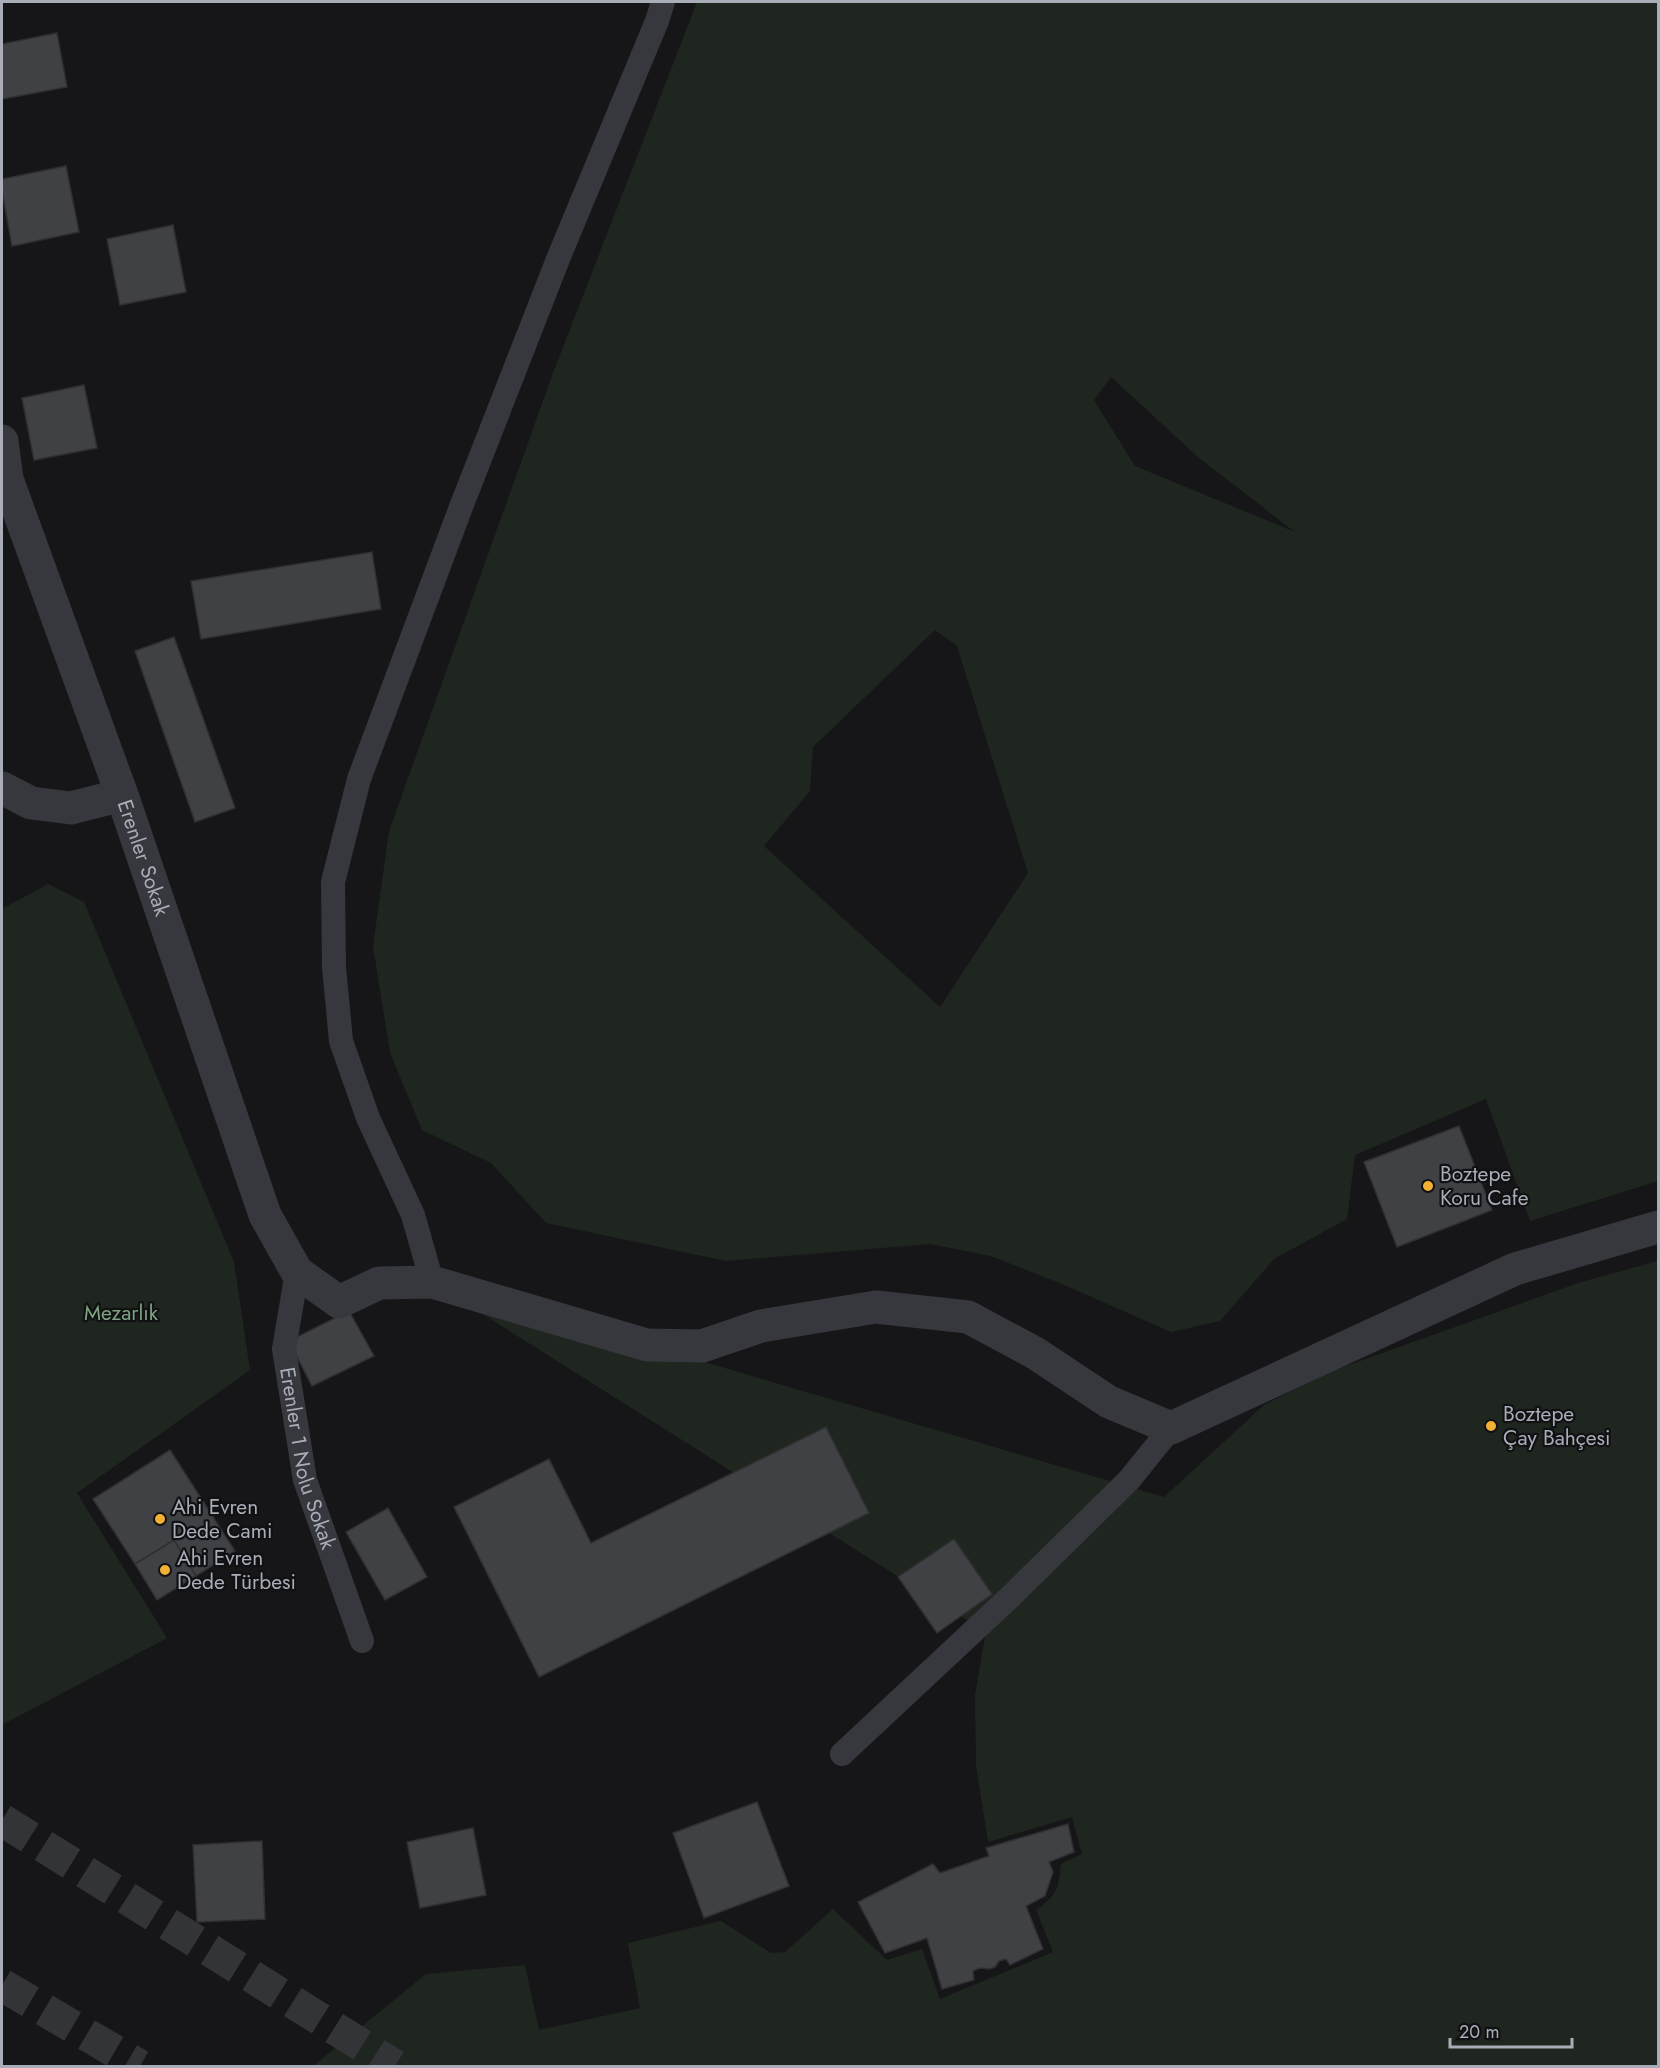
<svg xmlns="http://www.w3.org/2000/svg" width="1660" height="2068" viewBox="0 0 1660 2068" font-family="Jost,sans-serif">
<style>
.green{fill:#1e261f;fill-rule:evenodd}
.building{fill:#404145;stroke:#303034;stroke-width:1.5}
.lines{fill:none;stroke-linecap:round;stroke-linejoin:round}
.primary-tunnel{stroke:#333438;stroke-width:33;stroke-dasharray:33 16;stroke-linecap:butt}
.service{stroke:#37383d;stroke-width:24}
.minor{stroke:#37383d;stroke-width:33}
.tertiary{stroke:#37383d;stroke-width:33}
.poi-dot{fill:#f2b134;stroke:#111113;stroke-width:2}
.labels{text-anchor:middle;dominant-baseline:central;stroke-width:4.5;stroke-linejoin:round;paint-order:stroke}
.street-label{font-size:21px;fill:#a8adb8;stroke:#111113}
.poi-label{font-size:21px;fill:#a8adb8;stroke:#111113;text-anchor:start}
.park-label{font-size:21px;fill:#7fa381;stroke:#111113}
</style>
<rect width="100%" height="100%" fill="#161618"/>
<g class="green">
<path d="M697 2H1658V1181L1530 1221 1486 1099 1355 1155 1347 1219 1274 1259 1220 1321 1171 1332 1062 1284 991 1256 930 1244 726 1261 546 1223 491 1163 422 1130 390 1053 373 946 389 831 553 373ZM1111 377 1199 458 1295 532 1135 466 1094 400ZM935 630 957 646 1028 873 940 1007 764 846 810 791 813 747Z"/>
<polygon points="48,884 84,902 234,1262 250,1370 77,1493 167,1638 2,1725 2,909"/>
<path d="M1658 1261V2066H313L426 1974 525 1965 539 2030 640 2008 628 1943 721 1921 771 1953 785 1952 833 1909 887 1960 922 1949 940 1999 1053 1952 1036 1910C1058 1894 1058 1890 1061 1864L1082 1854 1072 1817 988 1842 976 1765 975 1695 986 1632 432 1282 1164 1497 1264 1405 1329 1372 1581 1282Z"/>
</g>
<g class="building">
<polygon points="57,33 67,87 2,99 2,44"/>
<polygon points="66,166 79,232 12,246 2,191 2,179"/>
<polygon points="173,225 186,292 120,305 107,239"/>
<polygon points="84,385 97,448 34,460 22,398"/>
<polygon points="372,552 381,609 201,639 191,581"/>
<polygon points="174,637 235,808 195,822 135,651"/>
<polygon points="1459,1126 1492,1210 1397,1247 1364,1162"/>
<polygon points="349,1311 374,1356 312,1386 289,1341"/>
<polygon points="826,1427 869,1513 539,1677 454,1507 549,1459 591,1543"/>
<polygon points="170,1450 235,1551 196,1576 174,1540 135,1564 93,1499"/>
<polygon points="388,1508 427,1577 385,1600 346,1532"/>
<polygon points="954,1539 992,1594 937,1633 898,1577"/>
<polygon points="174,1540 196,1576 157,1600 135,1564"/>
<polygon points="757,1802 789,1886 704,1918 673,1833"/>
<polygon points="1068,1824 1074,1852 1049,1862 1053,1872 1045,1896 1026,1906 1043,1949 1010,1965 1006,1959 999,1961 995,1967 989,1969 980,1968 973,1971 974,1980 942,1989 927,1938 885,1953 858,1902 933,1864 940,1873 989,1856 986,1848"/>
<polygon points="473,1828 486,1895 420,1908 407,1842"/>
<polygon points="262,1841 265,1919 197,1922 193,1845"/>
</g>
<g class="lines">
<g class="primary-tunnel">
<polyline points="2,1820 395,2066"/>
<polyline points="2,1985 140,2066"/>
</g>
<g class="service">
<path id="s1" d="M297 1272 284 1349 305 1480 362 1641"/>
<polyline points="432,1282 413,1215 368,1118 341,1041 334,967 333,882 359,779 461,507 560,254 657,21 663,2"/>
<polyline points="842,1754 1010,1597 1129,1480 1171,1428"/>
</g>
<polyline class="minor" points="2,788 31,803 71,808 122,795"/>
<path class="tertiary" id="s2" d="M2 441 7 479 122 795 265 1215 297 1272 339 1302 379 1283 432 1282 647 1345 702 1346 761 1326 876 1307 968 1317 1035 1353 1109 1402 1171 1428 1515 1269 1658 1227"/>
</g>
<g class="poi-dot">
<circle cx="1428" cy="1186" r="6"/>
<circle cx="1491" cy="1426" r="6"/>
<circle cx="160" cy="1519" r="6"/>
<circle cx="165" cy="1570" r="6"/>
</g>
<g class="labels">
<g class="street-label">
<text stroke="none"><textPath href="#s2" startOffset="441">Erenler Sokak</textPath></text>
<text stroke="none"><textPath href="#s1" startOffset="190">Erenler 1 Nolu Sokak</textPath></text>
</g>
<g class="poi-label">
<text x="1440" y="1174">Boztepe<tspan x="1440" dy="24">Koru Cafe</tspan></text>
<text x="1503" y="1414">Boztepe<tspan x="1503" dy="24">Çay Bahçesi</tspan></text>
<text x="172" y="1507">Ahi Evren<tspan x="172" dy="24">Dede Cami</tspan></text>
<text x="177" y="1558">Ahi Evren<tspan x="177" dy="24">Dede Türbesi</tspan></text>
</g>
<g class="park-label">
<text x="121" y="1313">Mezarlık</text>
</g>
</g>
<rect width="1660" height="2068" fill="none" stroke="#a8adb8" stroke-width="6"/>
<path d="M1450 2038v9h122v-9" fill="none" stroke="#a8adb8" stroke-width="3"/>
<text x="1459" y="2038" font-size="18" fill="#a8adb8" stroke="#111113" stroke-width="4.5" paint-order="stroke">20 m</text>
</svg>
